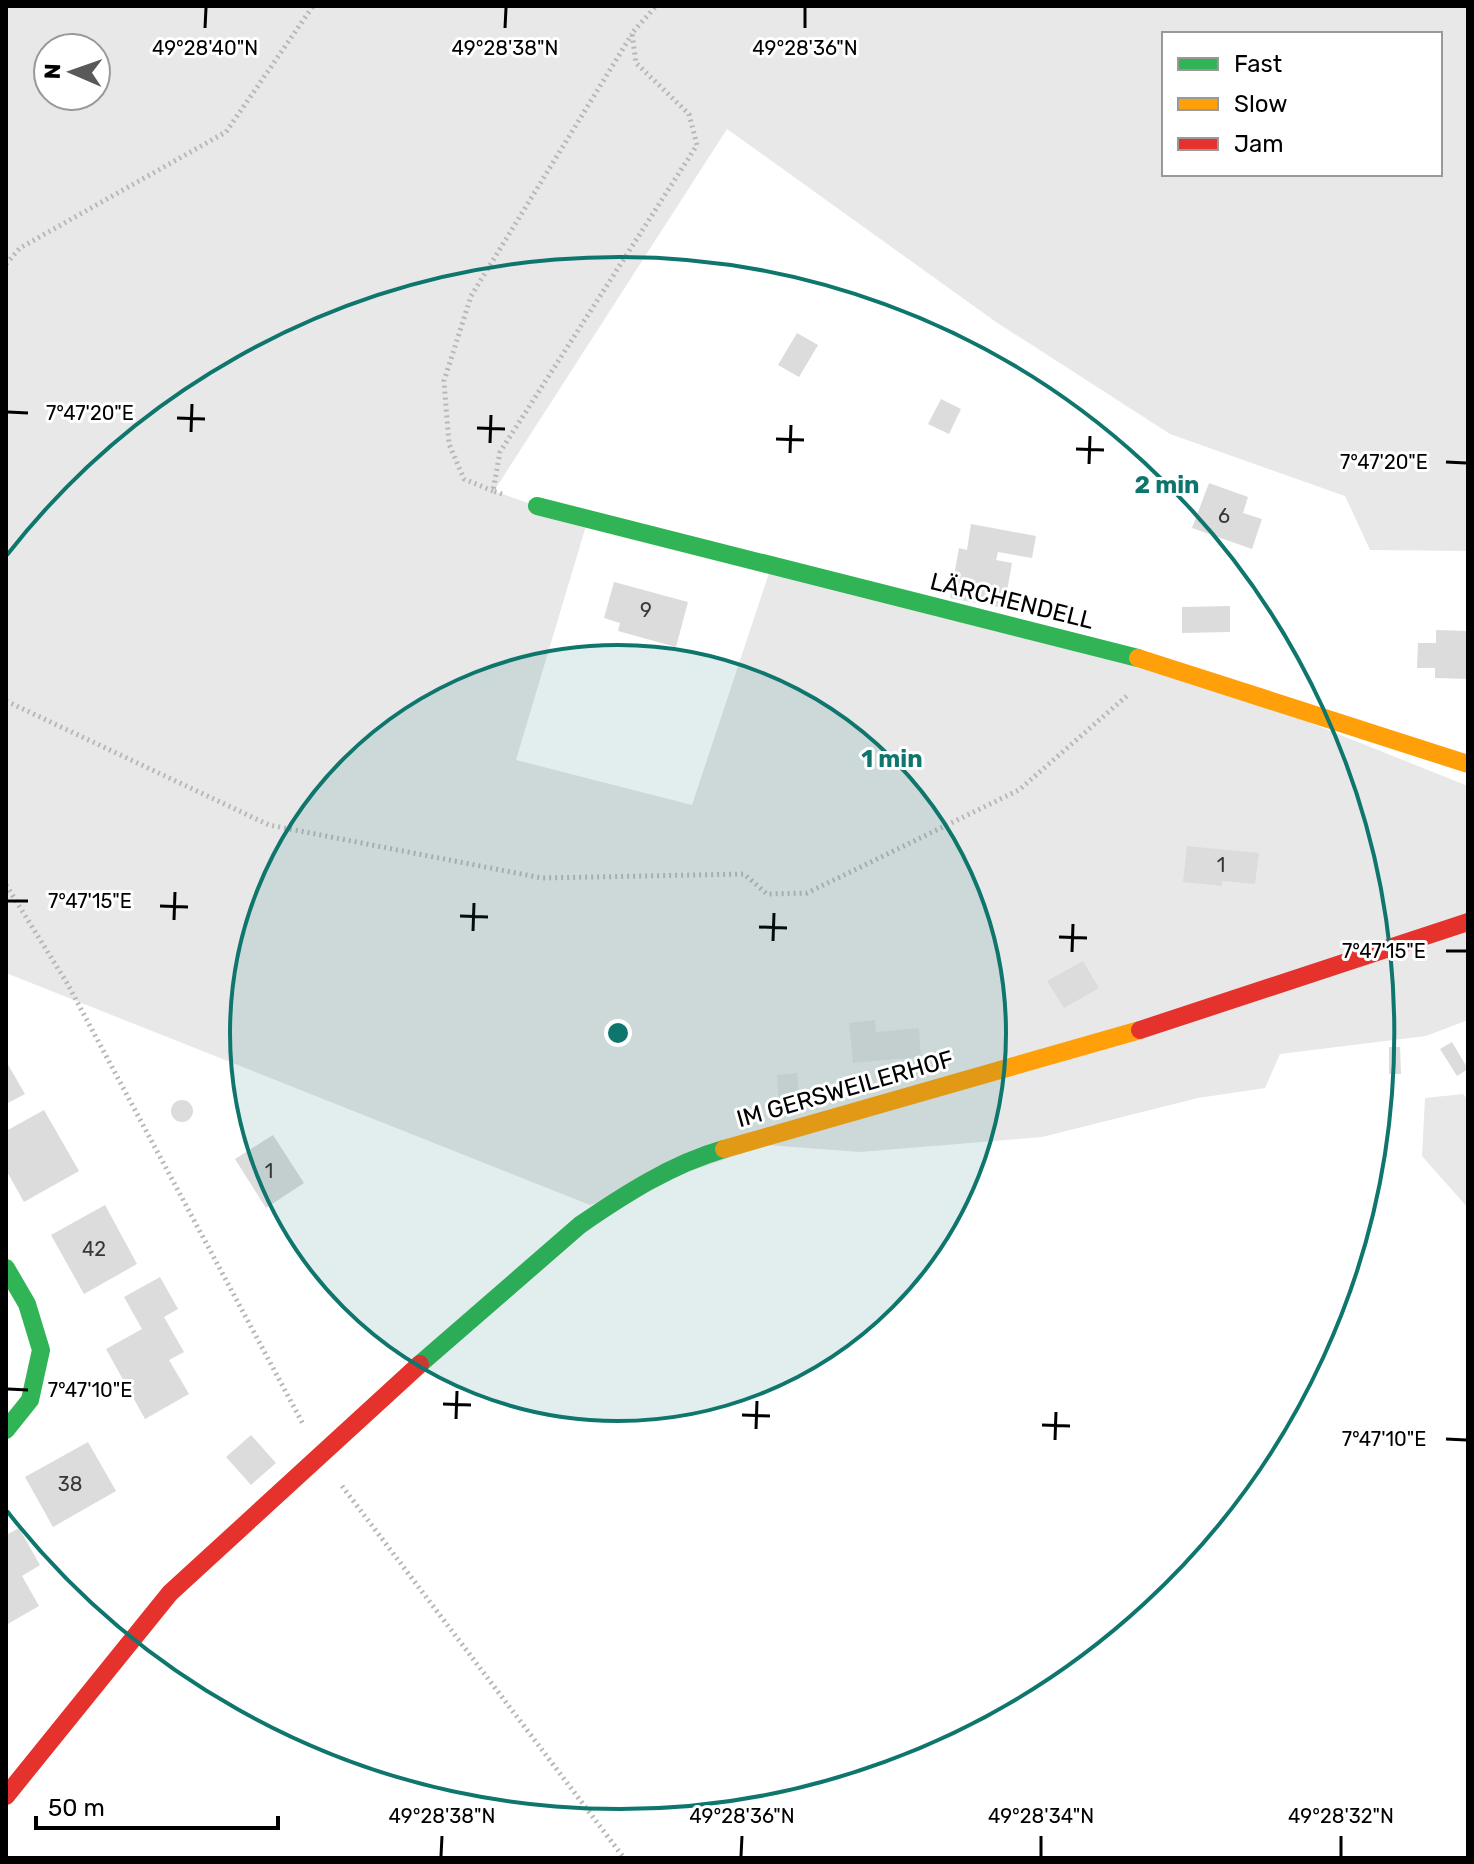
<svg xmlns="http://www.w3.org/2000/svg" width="1474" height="1864" viewBox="0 0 1474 1864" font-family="Rubik,sans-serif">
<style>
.green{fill:#e8e8e8;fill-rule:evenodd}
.building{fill:#dcdcdc}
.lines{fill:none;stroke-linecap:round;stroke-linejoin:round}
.path{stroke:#b8b8b8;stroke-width:5;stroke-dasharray:2 4;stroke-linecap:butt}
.fast{stroke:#30b455;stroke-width:18}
.slow{stroke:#ff9f0a;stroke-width:18}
.jam{stroke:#e5322d;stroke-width:18}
.ticks{fill:none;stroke:#000;stroke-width:3}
.ring{fill:none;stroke:#0f766e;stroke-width:4}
.labels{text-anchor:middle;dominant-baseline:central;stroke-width:6;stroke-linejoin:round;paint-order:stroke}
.number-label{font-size:20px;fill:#373737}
.street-label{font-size:24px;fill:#000;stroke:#fff}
.ticks-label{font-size:20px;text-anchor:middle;fill:#000;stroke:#fff;stroke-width:6;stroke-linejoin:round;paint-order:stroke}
.centre{fill:#0f766e;stroke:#fff;stroke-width:4}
.ring-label{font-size:24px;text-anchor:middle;font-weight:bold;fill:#0f766e;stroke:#fff;stroke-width:6;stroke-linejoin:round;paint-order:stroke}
</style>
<rect width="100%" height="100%" fill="#fff"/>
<g class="green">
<path d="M6 6H1468V551L1370 550 1345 496 1170 434 996 322 727 129 494 491 537 506 588 519 516 760 692 805 772 564 1163 664 1468 786V1020L1426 1036 1280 1054 1265 1088 1198 1098 1042 1137 860 1152 767 1145 590 1205 6 973ZM1164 34H1440V174H1164ZM48 48H96V96H48Z"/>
<polygon points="1463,1094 1468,1100 1468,1208 1422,1156 1425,1098"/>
</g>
<g class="building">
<polygon points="797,333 818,345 799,377 778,365"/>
<polygon points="941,399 961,409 949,434 928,424"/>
<polygon points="1209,483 1248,497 1243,513 1262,519 1252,549 1192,528"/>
<polygon points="971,524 1036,536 1032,558 998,552 996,560 1012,563 1004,608 950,598 959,548 967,550"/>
<polygon points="614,582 688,602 676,647 618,631 620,623 604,618"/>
<polygon points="1230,606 1230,632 1182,633 1182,607"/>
<polygon points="1436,630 1468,631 1468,679 1435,678 1435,668 1417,668 1418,643 1436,643"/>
<polygon points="1187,846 1259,853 1255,884 1222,881 1222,886 1183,882"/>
<polygon points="1083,961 1099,988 1064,1008 1047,981"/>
<polygon points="875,1020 876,1032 919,1028 921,1057 853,1063 849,1023"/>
<polygon points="1452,1042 1468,1069 1457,1076 1440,1049"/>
<polygon points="1389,1047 1400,1047 1401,1074 1389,1074"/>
<polygon points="6,1061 25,1094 6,1104"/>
<polygon points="797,1073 800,1104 779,1106 777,1075"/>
<circle cx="182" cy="1111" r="11"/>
<polygon points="44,1110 79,1171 24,1202 6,1170 6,1131"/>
<polygon points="273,1135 304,1183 266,1208 235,1159"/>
<polygon points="105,1205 137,1264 84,1294 51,1235"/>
<polygon points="160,1277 178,1309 164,1317 184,1352 169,1360 189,1394 145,1419 106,1349 142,1329 124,1297"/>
<polygon points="251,1435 276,1463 251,1485 226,1457"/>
<polygon points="88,1442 116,1491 53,1527 25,1477"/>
<polygon points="19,1528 40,1565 22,1576 39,1606 6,1625 6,1535"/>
</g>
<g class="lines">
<g class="path">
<polyline points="6,264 20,248 226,132 313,6"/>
<polyline points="493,491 464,479 449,444 444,381 471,296 632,34"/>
<polyline points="502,494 493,491 500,452 697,145 689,114 636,63 632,33 656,6"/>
<polyline points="6,701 269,825 542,878 744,874 767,894 807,893 1019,790 1129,694"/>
<polyline points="6,885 67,983 303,1424"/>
<polyline points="342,1486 624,1858"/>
</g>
<g class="fast">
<polyline points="537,506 1138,658"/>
<polyline points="6,1268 27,1304 41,1350 30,1400 6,1430"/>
<path d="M420 1364 580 1225C625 1194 672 1164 724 1149"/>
</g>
<g class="slow">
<polyline points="1138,658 1468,764"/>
<polyline points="724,1149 1140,1030"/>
</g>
<g class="jam">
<polyline points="1140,1030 1468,922"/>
<polyline points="6,1796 170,1593 420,1364"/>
</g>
</g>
<path class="ticks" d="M205 28 206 8M505 28 506 8M805 28V8M8 412 28 413M177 418 205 419M477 428 505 429M191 432 192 404M776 439 804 440M490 443 491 415M1076 449 1104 450M790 453 791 425M1446 462 1466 463M1089 464 1090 436M8 901H28M160 906 188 907M460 916 488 917M174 920 175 892M759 927 787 928M473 931 474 903M1059 937 1087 938M773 941 774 913M1446 951H1466M1072 952 1073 924M8 1389 28 1390M443 1404 471 1405M742 1415 770 1416M456 1419 457 1391M1042 1425 1070 1426M756 1429 757 1401M1446 1439 1466 1440M1055 1440 1056 1412M441 1856 442 1836M741 1856 742 1836M1041 1856V1836M1341 1856V1836"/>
<circle cx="618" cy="1033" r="388" fill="#0f766e" fill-opacity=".12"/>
<g class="ring">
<circle cx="618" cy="1033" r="388"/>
<path d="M7 555A776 776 0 1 1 7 1511"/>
</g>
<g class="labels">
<g class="number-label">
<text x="1224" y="516">6</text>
<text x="646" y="610">9</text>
<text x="1221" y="865">1</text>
<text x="269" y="1171">1</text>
<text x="94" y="1249">42</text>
<text x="70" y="1484">38</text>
</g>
<g class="street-label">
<text transform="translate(1012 601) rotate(14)">LÄRCHENDELL</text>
<text transform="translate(845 1089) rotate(-16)">IM GERSWEILERHOF</text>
</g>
</g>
<g class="ticks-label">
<text x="205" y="55">49°28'40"N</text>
<text x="505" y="55">49°28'38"N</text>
<text x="805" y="55">49°28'36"N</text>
<text x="90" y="420">7°47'20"E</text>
<text x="1384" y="469">7°47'20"E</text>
<text x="90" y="908">7°47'15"E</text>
<text x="1384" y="958">7°47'15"E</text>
<text x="90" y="1397">7°47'10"E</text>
<text x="1384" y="1446">7°47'10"E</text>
<text x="442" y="1823">49°28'38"N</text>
<text x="742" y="1823">49°28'36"N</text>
<text x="1041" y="1823">49°28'34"N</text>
<text x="1341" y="1823">49°28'32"N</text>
</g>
<circle cx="618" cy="1033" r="12" class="centre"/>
<g class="ring-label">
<text x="1167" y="493">2 min</text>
<text x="892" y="767">1 min</text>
</g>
<rect width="1474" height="1864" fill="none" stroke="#000000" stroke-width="16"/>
<rect x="1162" y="32" width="280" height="144" fill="#ffffff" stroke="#999999" stroke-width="2"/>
<rect x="1178" y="58" width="40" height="12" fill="#30b455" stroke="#999999" stroke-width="2"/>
<text x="1234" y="72" font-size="24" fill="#000000">Fast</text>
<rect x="1178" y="98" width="40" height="12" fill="#ff9f0a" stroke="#999999" stroke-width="2"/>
<text x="1234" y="112" font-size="24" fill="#000000">Slow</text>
<rect x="1178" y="138" width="40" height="12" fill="#e5322d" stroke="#999999" stroke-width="2"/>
<text x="1234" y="152" font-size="24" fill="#000000">Jam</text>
<g transform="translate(72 72) rotate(272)"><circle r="38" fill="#ffffff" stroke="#999999" stroke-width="2"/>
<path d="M0-6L14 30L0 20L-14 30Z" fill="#595959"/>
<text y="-12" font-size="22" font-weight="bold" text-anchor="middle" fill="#000000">N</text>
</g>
<path d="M36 1816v12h242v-12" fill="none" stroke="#000000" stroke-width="4"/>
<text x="48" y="1816" font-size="24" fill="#000000" stroke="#ffffff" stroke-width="6" paint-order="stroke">50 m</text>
</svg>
